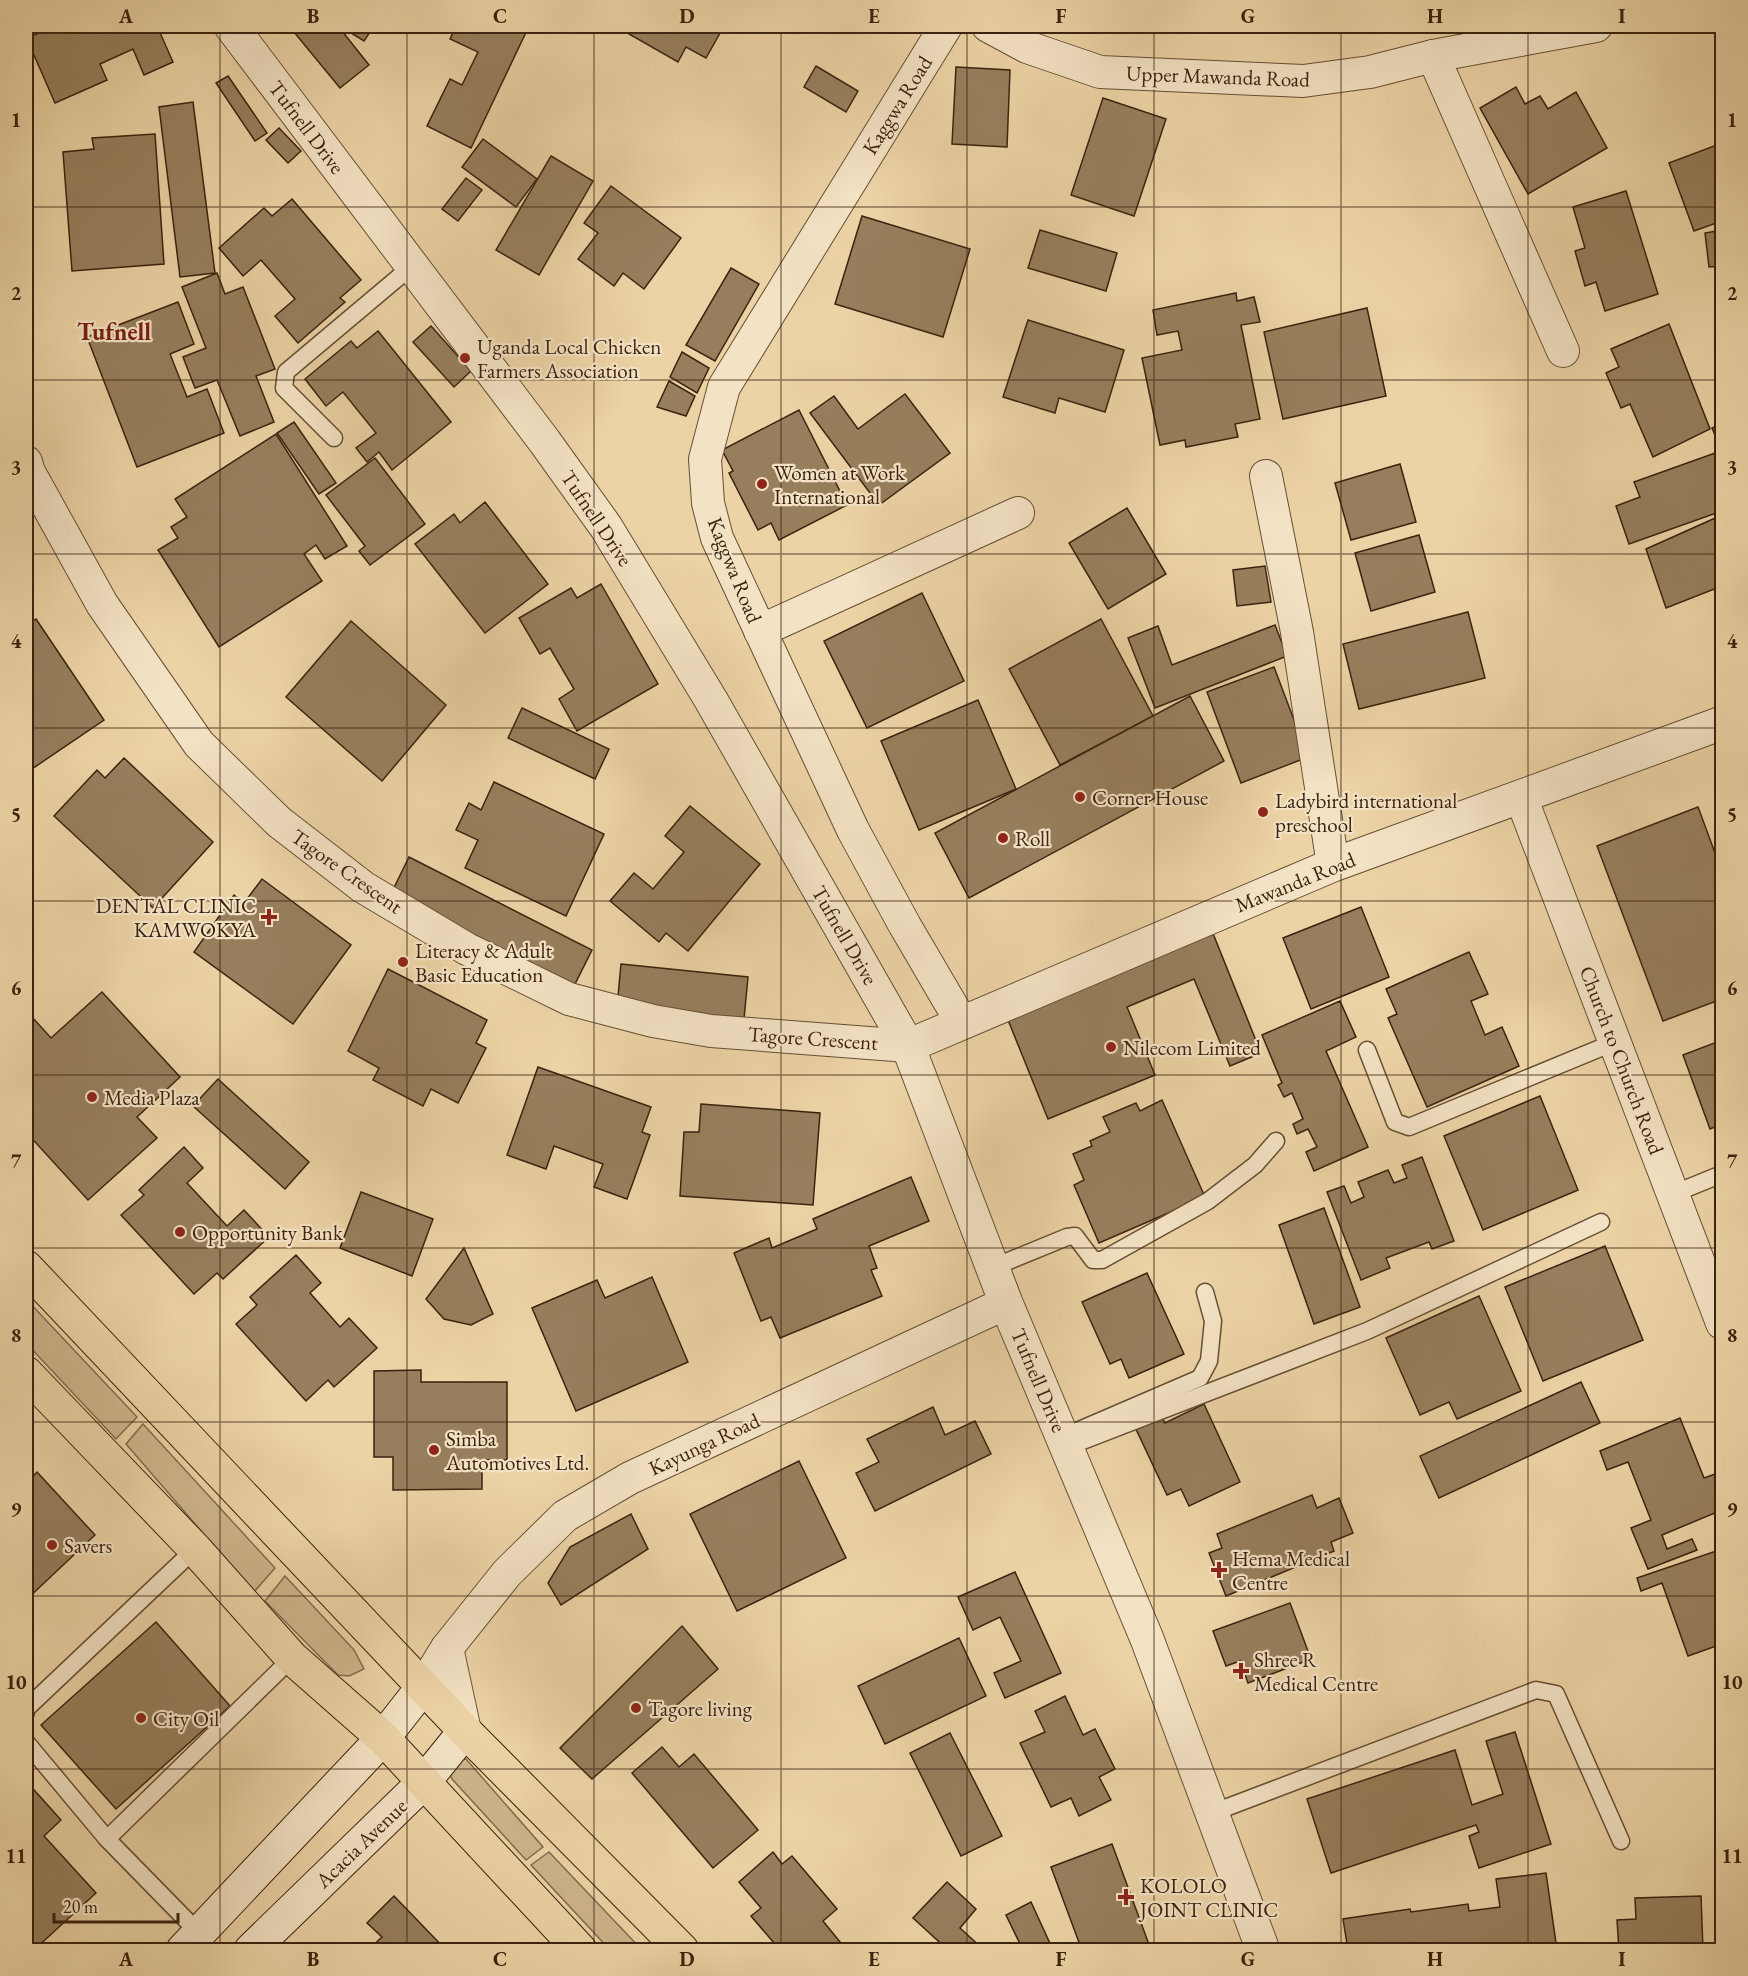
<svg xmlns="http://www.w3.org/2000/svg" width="1748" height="1976" viewBox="0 0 1748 1976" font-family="'EB Garamond',serif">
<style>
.green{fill:#ceb58c;stroke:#846c4e;stroke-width:1.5}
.building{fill:#977f5d;stroke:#3a230f;stroke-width:1.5}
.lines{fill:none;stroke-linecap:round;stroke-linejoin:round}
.service-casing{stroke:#664f34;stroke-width:19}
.minor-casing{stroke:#664f34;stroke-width:34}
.tertiary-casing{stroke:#664f34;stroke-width:35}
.secondary-casing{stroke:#3a230f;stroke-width:35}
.primary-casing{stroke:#3a230f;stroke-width:35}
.service{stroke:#f3e2c4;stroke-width:16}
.minor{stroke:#f3e2c4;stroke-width:32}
.tertiary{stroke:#f3e2c4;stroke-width:33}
.secondary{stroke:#f3e2c4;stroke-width:33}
.primary{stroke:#ecd3a5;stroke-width:33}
.grid{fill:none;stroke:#3a230f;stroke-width:1.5;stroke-opacity:0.55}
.poi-dot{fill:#8f2418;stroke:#f3e2c4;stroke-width:2}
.labels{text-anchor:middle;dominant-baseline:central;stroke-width:4.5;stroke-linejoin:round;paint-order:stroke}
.street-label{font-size:21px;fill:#3a230f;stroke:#f3e2c4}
.poi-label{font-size:21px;fill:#3a230f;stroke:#f3e2c4;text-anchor:start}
.quarter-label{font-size:24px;font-weight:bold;fill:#7a1f14;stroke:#f3e2c4}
.neatline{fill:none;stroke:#3a230f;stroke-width:2}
.grid-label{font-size:20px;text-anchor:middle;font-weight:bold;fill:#3a230f}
</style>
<rect width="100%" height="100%" fill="#ecd3a5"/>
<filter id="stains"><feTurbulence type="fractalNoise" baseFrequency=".00333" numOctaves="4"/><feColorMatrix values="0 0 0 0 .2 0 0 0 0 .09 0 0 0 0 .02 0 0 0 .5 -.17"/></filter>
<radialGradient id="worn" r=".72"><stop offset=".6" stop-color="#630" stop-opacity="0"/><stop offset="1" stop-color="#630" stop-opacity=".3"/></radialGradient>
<g class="green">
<polygon points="26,1299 137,1417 116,1439 26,1343"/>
<polygon points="143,1424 275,1568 254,1592 126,1444"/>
<polygon points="285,1576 354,1650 364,1669 349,1676 338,1675 265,1601"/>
<polygon points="466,1759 543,1847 526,1860 452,1779 448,1770 453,1760"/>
<polygon points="549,1852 642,1950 610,1950 531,1865"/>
</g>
<g class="building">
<polygon points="35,26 157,26 173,62 144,75 133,49 100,64 107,80 55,103 27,39 39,33"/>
<polygon points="289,26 338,26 369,65 340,88"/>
<polygon points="352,26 374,26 364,41 348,31"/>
<polygon points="456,26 529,26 471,148 427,126 450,79 462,85 478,52 450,39"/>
<polygon points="615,26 724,26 706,58 686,47 678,62"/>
<polygon points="26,54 28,54 27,111 26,111"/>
<polygon points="816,66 858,91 846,112 804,87"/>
<polygon points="956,67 1010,70 1007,147 952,144"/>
<polygon points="228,76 267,133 255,141 216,83"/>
<polygon points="1516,87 1525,104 1540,96 1548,109 1576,92 1607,148 1528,194 1480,108"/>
<polygon points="1103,98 1166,119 1134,216 1071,195"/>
<polygon points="193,102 215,273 180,277 159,107"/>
<polygon points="279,128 301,151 288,163 266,140"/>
<polygon points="155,134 164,264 72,271 63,152 94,149 92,138"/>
<polygon points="483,139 537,179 516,207 462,167"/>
<polygon points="1722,143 1722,221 1694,231 1669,163"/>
<polygon points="551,156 593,181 539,275 496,250"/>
<polygon points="466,178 482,190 458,221 442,209"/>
<polygon points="611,186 681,238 644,289 623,273 614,286 578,259 598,233 584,223"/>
<polygon points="1626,191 1658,294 1605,311 1596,282 1585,286 1575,251 1585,248 1573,207"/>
<polygon points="292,199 361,280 340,298 345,302 298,343 275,316 295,299 261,260 243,276 219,248 264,208 272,216"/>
<polygon points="862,216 970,249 943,337 835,304"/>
<polygon points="1040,230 1117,253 1106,291 1028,268"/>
<polygon points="1722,230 1722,266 1709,267 1705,233"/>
<polygon points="731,268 759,284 715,361 686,345"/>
<polygon points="217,273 225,294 243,287 275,369 256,376 274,422 240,436 217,380 195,388 183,357 206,348 182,287"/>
<polygon points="1236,293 1237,301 1254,297 1260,322 1241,325 1260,419 1235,424 1238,437 1186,447 1185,440 1160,445 1142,358 1182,350 1178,331 1157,335 1153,310"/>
<polygon points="178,302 194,344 170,354 187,397 207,389 224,433 137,467 87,337"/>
<polygon points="1367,308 1386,396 1283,419 1264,332"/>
<polygon points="1028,320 1124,350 1105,412 1059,398 1055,413 1003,397"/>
<polygon points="1669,324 1710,429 1653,457 1630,404 1621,408 1606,373 1619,367 1611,349"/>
<polygon points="431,326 471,371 454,387 413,342"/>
<polygon points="378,331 451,422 392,470 379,452 367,462 356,448 376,433 343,392 326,406 305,379 351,341 357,348"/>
<polygon points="682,352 709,368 697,393 670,377"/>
<polygon points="669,381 695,396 686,416 657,407"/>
<polygon points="905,394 950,453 879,505 810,413 834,396 858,429"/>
<polygon points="799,410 847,505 779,540 771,523 758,530 729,473 733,471 722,450"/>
<polygon points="294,422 336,483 319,494 277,433"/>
<polygon points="1722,424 1722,452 1712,428"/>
<polygon points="276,434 347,546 325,559 316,545 304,554 322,581 219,647 158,550 178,538 171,527 187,517 175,499"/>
<polygon points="1718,452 1722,465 1722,511 1629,544 1616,506 1640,497 1634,482"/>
<polygon points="375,458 425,524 370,565 359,551 365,546 326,495"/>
<polygon points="1400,464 1416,522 1351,540 1335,483"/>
<polygon points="485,502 548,584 485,633 415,544 454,514 460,523"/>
<polygon points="1127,508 1166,574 1108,609 1069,543"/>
<polygon points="1722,515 1722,586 1666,608 1646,549"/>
<polygon points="1419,535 1435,592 1371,611 1355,553"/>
<polygon points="1265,566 1271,602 1237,606 1233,570"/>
<polygon points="601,584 658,684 577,731 559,699 574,689 550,648 540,654 519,618 571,588 577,598"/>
<polygon points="922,593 964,681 867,728 824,641"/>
<polygon points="1468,612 1485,678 1359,709 1343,644"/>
<polygon points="36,619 104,720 26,773 26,626"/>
<polygon points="1101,619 1153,716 1060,765 1009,669"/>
<polygon points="351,621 446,705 382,781 286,697"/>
<polygon points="1275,625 1287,656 1155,708 1128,638 1158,626 1172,665"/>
<polygon points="1274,667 1308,757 1241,783 1207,692"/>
<polygon points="1190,696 1224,761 969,898 935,833"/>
<polygon points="978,700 1016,789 919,830 881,741"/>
<polygon points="522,708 609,749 595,779 508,738"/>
<polygon points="124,758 213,842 153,908 54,816 97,770 105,778"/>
<polygon points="494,782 604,834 566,916 465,868 478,840 456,830 469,803 481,810"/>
<polygon points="690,806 760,864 688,951 666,933 659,942 610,901 634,873 653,889 684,852 665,836"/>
<polygon points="1698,807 1722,872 1722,999 1663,1021 1597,846"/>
<polygon points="409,857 592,950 572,990 389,898"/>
<polygon points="262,879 351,945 293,1024 194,952 234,895 244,903"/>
<polygon points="1361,907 1389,977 1311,1009 1283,938"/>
<polygon points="1212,931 1261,1053 1230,1066 1194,979 1127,1007 1155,1075 1048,1119 1006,1015"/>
<polygon points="1469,952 1488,994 1471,1001 1485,1035 1502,1027 1519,1066 1427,1107 1388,1018 1397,1014 1386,989"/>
<polygon points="621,964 748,977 744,1019 617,1007"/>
<polygon points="388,969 487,1020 476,1043 486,1048 458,1103 431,1089 423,1106 373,1080 379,1068 348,1051"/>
<polygon points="102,992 180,1077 137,1117 157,1138 88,1200 26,1132 26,1025 33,1018 51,1038"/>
<polygon points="1340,1001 1356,1037 1326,1051 1368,1147 1314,1171 1306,1152 1317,1147 1308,1129 1297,1134 1293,1124 1303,1119 1292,1093 1284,1097 1278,1085 1282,1083 1262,1035"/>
<polygon points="1722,1040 1722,1124 1710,1129 1683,1055"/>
<polygon points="538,1067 651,1107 642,1132 650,1135 627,1199 594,1187 603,1164 554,1146 546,1169 507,1155"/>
<polygon points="218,1079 309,1162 285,1189 193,1106"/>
<polygon points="1540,1096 1578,1190 1483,1230 1444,1136"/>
<polygon points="1162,1100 1205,1197 1099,1243 1074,1185 1084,1180 1073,1154 1092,1146 1090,1141 1110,1132 1103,1117 1136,1103 1140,1111"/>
<polygon points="701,1104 820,1113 813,1205 680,1196 684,1132 699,1132"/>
<polygon points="184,1147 203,1168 187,1183 227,1226 244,1210 269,1237 223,1279 217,1273 194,1294 121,1215 144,1195 139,1190"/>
<polygon points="1422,1157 1454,1241 1432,1249 1429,1242 1386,1258 1390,1268 1361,1280 1327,1192 1344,1186 1351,1203 1364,1197 1358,1182 1388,1170 1394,1183 1407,1178 1402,1165"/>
<polygon points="911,1177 929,1221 869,1246 877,1268 871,1270 882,1296 780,1338 771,1317 761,1321 734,1253 769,1238 772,1248 817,1229 813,1219"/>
<polygon points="361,1192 433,1219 412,1276 340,1248"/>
<polygon points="1324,1208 1360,1307 1314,1324 1279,1225"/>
<polygon points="1605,1246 1643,1340 1543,1381 1505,1287"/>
<polygon points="464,1248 493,1314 471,1325 444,1319 426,1299"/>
<polygon points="296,1255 321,1283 310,1293 340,1327 349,1318 377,1348 334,1387 328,1380 306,1401 236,1324 257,1305 250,1297"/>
<polygon points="1147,1273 1184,1354 1129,1378 1121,1359 1110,1364 1082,1302"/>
<polygon points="652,1277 688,1362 576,1411 532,1308 597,1280 605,1298"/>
<polygon points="1479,1296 1521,1391 1457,1419 1449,1402 1420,1415 1386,1338"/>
<polygon points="421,1370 421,1382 507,1382 507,1460 482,1460 482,1489 393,1490 393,1457 374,1457 374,1371"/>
<polygon points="1581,1382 1600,1423 1439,1498 1420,1456"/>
<polygon points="1204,1404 1240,1482 1189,1506 1181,1489 1167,1495 1135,1427 1161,1415 1165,1423"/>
<polygon points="933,1407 945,1435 975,1421 991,1454 875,1511 856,1473 879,1462 867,1439"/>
<polygon points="1680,1418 1704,1478 1718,1473 1722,1484 1722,1510 1662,1535 1667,1549 1692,1539 1697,1550 1648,1569 1631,1528 1651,1520 1628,1462 1607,1470 1600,1451"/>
<polygon points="799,1461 846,1558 737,1611 690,1514"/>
<polygon points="37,1472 95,1535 26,1600 26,1484"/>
<polygon points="1312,1495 1317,1508 1339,1498 1353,1533 1331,1542 1334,1551 1226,1596 1209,1553 1222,1548 1217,1534"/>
<polygon points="631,1514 648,1549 561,1605 548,1583 570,1547"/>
<polygon points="1722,1549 1722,1644 1688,1656 1662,1583 1641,1591 1637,1578"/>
<polygon points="1015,1572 1061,1673 1005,1698 994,1673 1021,1661 1000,1617 973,1630 958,1597"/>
<polygon points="1290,1603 1311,1659 1248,1683 1240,1661 1226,1666 1213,1631"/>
<polygon points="156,1622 230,1706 116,1809 41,1725"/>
<polygon points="682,1626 718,1669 592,1779 560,1748"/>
<polygon points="959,1638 986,1696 885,1744 858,1686"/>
<polygon points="1722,1674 1722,1695 1716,1677"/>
<polygon points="1065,1696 1083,1735 1095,1729 1115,1769 1099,1777 1111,1800 1079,1816 1071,1798 1051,1807 1020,1743 1045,1732 1035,1711"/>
<polygon points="1515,1732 1551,1844 1479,1868 1469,1836 1479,1832 1476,1825 1331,1873 1307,1799 1455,1750 1472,1805 1503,1794 1486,1741"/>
<polygon points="950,1733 1002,1836 961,1856 910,1753"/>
<polygon points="662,1747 679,1767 694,1754 758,1830 713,1868 632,1773"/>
<polygon points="26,1781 61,1820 44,1836 96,1893 34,1950 26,1942"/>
<polygon points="1112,1844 1151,1950 1076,1950 1075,1947 1080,1945 1051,1867"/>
<polygon points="773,1852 782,1864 792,1856 837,1909 823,1921 840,1942 830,1950 800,1950 795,1945 788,1950 780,1950 751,1916 761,1908 739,1882"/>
<polygon points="1546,1873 1557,1950 1348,1950 1343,1919 1410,1909 1411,1912 1468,1904 1469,1911 1500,1907 1496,1879"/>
<polygon points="947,1882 976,1909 960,1928 984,1950 948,1950 913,1918"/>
<polygon points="394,1896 446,1950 368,1950 382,1937 367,1923"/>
<polygon points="1701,1896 1703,1950 1619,1950 1617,1920 1636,1919 1635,1898"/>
<polygon points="1031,1902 1053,1950 1023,1950 1006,1915"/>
</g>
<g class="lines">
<g class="service-casing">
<g id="service">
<polyline points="334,438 284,388 286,372 412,266"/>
<polyline points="1367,1050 1395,1122 1409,1127 1615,1042"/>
<polyline points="1673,1194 1722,1174"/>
<polyline points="994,1267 1067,1237 1075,1236 1093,1260 1102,1260 1208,1201 1255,1165 1276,1141"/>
<polyline points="1063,1437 1200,1378 1209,1361 1213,1321 1205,1292"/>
<polyline points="1067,1447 1367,1331 1601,1222"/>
<polyline points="26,1712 26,1709 195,1549"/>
<polyline points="26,1742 107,1839 200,1934"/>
<polyline points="1212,1813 1536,1690 1556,1694 1621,1841"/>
<polyline points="107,1839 292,1658"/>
</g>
</g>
<g class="minor-casing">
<g id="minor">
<polyline points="946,26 724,387 705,459 708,503 717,538 853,830 904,924 962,1023"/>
<polyline points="988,26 1027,47 1100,72 1303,81 1370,72 1433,56 1596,26"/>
<polyline points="1433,56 1563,351"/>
<polyline points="26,462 29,472 102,604 199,744 279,822 363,887 467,949 569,999 653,1021 711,1031 908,1046"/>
<polyline points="1266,476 1297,632 1333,865"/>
<polyline points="760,631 1018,513"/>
<polyline points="1521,797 1722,1323"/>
<polyline points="447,1648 465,1731"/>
<polyline points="423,1687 447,1648 507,1573 565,1516 630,1478 1006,1303"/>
</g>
</g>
<g class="tertiary-casing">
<g id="tertiary">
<polyline points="231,26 545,442 606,527 711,700 908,1046 1006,1303 1147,1639 1263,1950"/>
<polyline points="908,1046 1333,865 1722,723"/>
</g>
</g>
<g class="secondary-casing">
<g id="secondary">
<polyline points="183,1950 383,1738 423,1687"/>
<polyline points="251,1950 423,1783 465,1731"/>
</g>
</g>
<g class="primary-casing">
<g id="primary">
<polyline points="26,1267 465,1731 682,1950"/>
<polyline points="26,1373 195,1549 292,1658 383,1738 580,1950"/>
</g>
</g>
<use href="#service" class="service"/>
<use href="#minor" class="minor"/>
<use href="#tertiary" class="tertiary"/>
<use href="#secondary" class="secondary"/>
<use href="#primary" class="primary"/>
</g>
<path class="grid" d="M220 26V1950M407 26V1950M594 26V1950M781 26V1950M967 26V1950M1154 26V1950M1341 26V1950M1528 26V1950M26 207H1722M26 380H1722M26 554H1722M26 728H1722M26 901H1722M26 1075H1722M26 1248H1722M26 1422H1722M26 1596H1722M26 1769H1722"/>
<g class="poi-dot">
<circle cx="465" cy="358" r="6"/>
<circle cx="762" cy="484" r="6"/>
<circle cx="1080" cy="797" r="6"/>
<circle cx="1263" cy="812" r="6"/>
<circle cx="1003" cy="838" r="6"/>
<path d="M266 908h6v6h6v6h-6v6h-6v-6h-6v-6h6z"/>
<circle cx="403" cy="962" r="6"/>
<circle cx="1111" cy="1047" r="6"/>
<circle cx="92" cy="1097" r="6"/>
<circle cx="180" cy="1232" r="6"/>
<circle cx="434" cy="1450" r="6"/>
<circle cx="52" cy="1545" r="6"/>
<path d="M1216 1561h6v6h6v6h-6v6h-6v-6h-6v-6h6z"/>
<path d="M1238 1662h6v6h6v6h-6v6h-6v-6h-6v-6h6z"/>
<circle cx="636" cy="1708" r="6"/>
<circle cx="141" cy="1718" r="6"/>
<path d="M1123 1888h6v6h6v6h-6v6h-6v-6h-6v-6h6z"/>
</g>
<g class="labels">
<g class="street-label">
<text transform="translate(1218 76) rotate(2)">Upper Mawanda Road</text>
<text transform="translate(897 105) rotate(-58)">Kaggwa Road</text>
<text transform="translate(307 127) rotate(53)">Tufnell Drive</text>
<text transform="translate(597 518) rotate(56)">Tufnell Drive</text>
<text transform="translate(735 570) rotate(68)">Kaggwa Road</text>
<text transform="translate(347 871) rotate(35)">Tagore Crescent</text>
<text transform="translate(1295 882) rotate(-22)">Mawanda Road</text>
<text transform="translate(845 935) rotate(60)">Tufnell Drive</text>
<text transform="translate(813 1038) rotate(4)">Tagore Crescent</text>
<text transform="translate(1622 1060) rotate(69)">Church to Church Road</text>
<text transform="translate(1039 1380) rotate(67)">Tufnell Drive</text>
<text transform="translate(704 1444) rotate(-25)">Kayunga Road</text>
<text transform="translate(361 1843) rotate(-44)">Acacia Avenue</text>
</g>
<g class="poi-label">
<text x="477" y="346">Uganda Local Chicken<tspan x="477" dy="24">Farmers Association</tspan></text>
<text x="774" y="472">Women at Work<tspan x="774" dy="24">International</tspan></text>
<text x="1092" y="797">Corner House</text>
<text x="1275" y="800">Ladybird international<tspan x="1275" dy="24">preschool</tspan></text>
<text x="1015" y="838">Roll</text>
<text x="256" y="905" text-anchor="end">DENTAL CLINIC<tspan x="256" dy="24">KAMWOKYA</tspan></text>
<text x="415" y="950">Literacy &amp; Adult<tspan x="415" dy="24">Basic Education</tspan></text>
<text x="1123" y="1047">Nilecom Limited</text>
<text x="104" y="1097">Media Plaza</text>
<text x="192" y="1232">Opportunity Bank</text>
<text x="446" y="1438">Simba<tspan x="446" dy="24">Automotives Ltd.</tspan></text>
<text x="64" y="1545">Savers</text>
<text x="1232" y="1558">Hema Medical<tspan x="1232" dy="24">Centre</tspan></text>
<text x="1254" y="1659">Shree R<tspan x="1254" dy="24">Medical Centre</tspan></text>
<text x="648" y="1708">Tagore living</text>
<text x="153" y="1718">City Oil</text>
<text x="1140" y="1885">KOLOLO<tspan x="1140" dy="24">JOINT CLINIC</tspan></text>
</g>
<g class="quarter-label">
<text x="114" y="331">Tufnell</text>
</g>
</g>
<rect width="1748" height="1976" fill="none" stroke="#ecd3a5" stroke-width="66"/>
<path d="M54 1913v9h124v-9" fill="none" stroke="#3a230f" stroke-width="3"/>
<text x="63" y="1913" font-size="18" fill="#3a230f" stroke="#f3e2c4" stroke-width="4.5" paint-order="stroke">20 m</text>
<rect x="33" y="33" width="1682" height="1910" class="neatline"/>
<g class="grid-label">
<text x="126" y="23">A</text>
<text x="313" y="23">B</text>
<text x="500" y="23">C</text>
<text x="687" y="23">D</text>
<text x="874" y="23">E</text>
<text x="1061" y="23">F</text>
<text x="1248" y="23">G</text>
<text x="1435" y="23">H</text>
<text x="1622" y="23">I</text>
<text x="16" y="127">1</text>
<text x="1732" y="127">1</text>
<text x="16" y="300">2</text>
<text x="1732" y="300">2</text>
<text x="16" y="474">3</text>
<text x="1732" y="474">3</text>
<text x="16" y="648">4</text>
<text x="1732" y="648">4</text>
<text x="16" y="821">5</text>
<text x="1732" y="821">5</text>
<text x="16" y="995">6</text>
<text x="1732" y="995">6</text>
<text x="16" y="1168">7</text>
<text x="1732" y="1168">7</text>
<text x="16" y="1342">8</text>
<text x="1732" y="1342">8</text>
<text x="16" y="1516">9</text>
<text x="1732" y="1516">9</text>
<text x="16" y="1689">10</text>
<text x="1732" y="1689">10</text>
<text x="16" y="1863">11</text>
<text x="1732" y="1863">11</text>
<text x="126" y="1966">A</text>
<text x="313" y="1966">B</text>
<text x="500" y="1966">C</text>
<text x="687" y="1966">D</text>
<text x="874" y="1966">E</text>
<text x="1061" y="1966">F</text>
<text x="1248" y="1966">G</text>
<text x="1435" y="1966">H</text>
<text x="1622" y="1966">I</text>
</g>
<rect width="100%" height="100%" filter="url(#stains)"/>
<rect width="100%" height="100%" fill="url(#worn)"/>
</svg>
